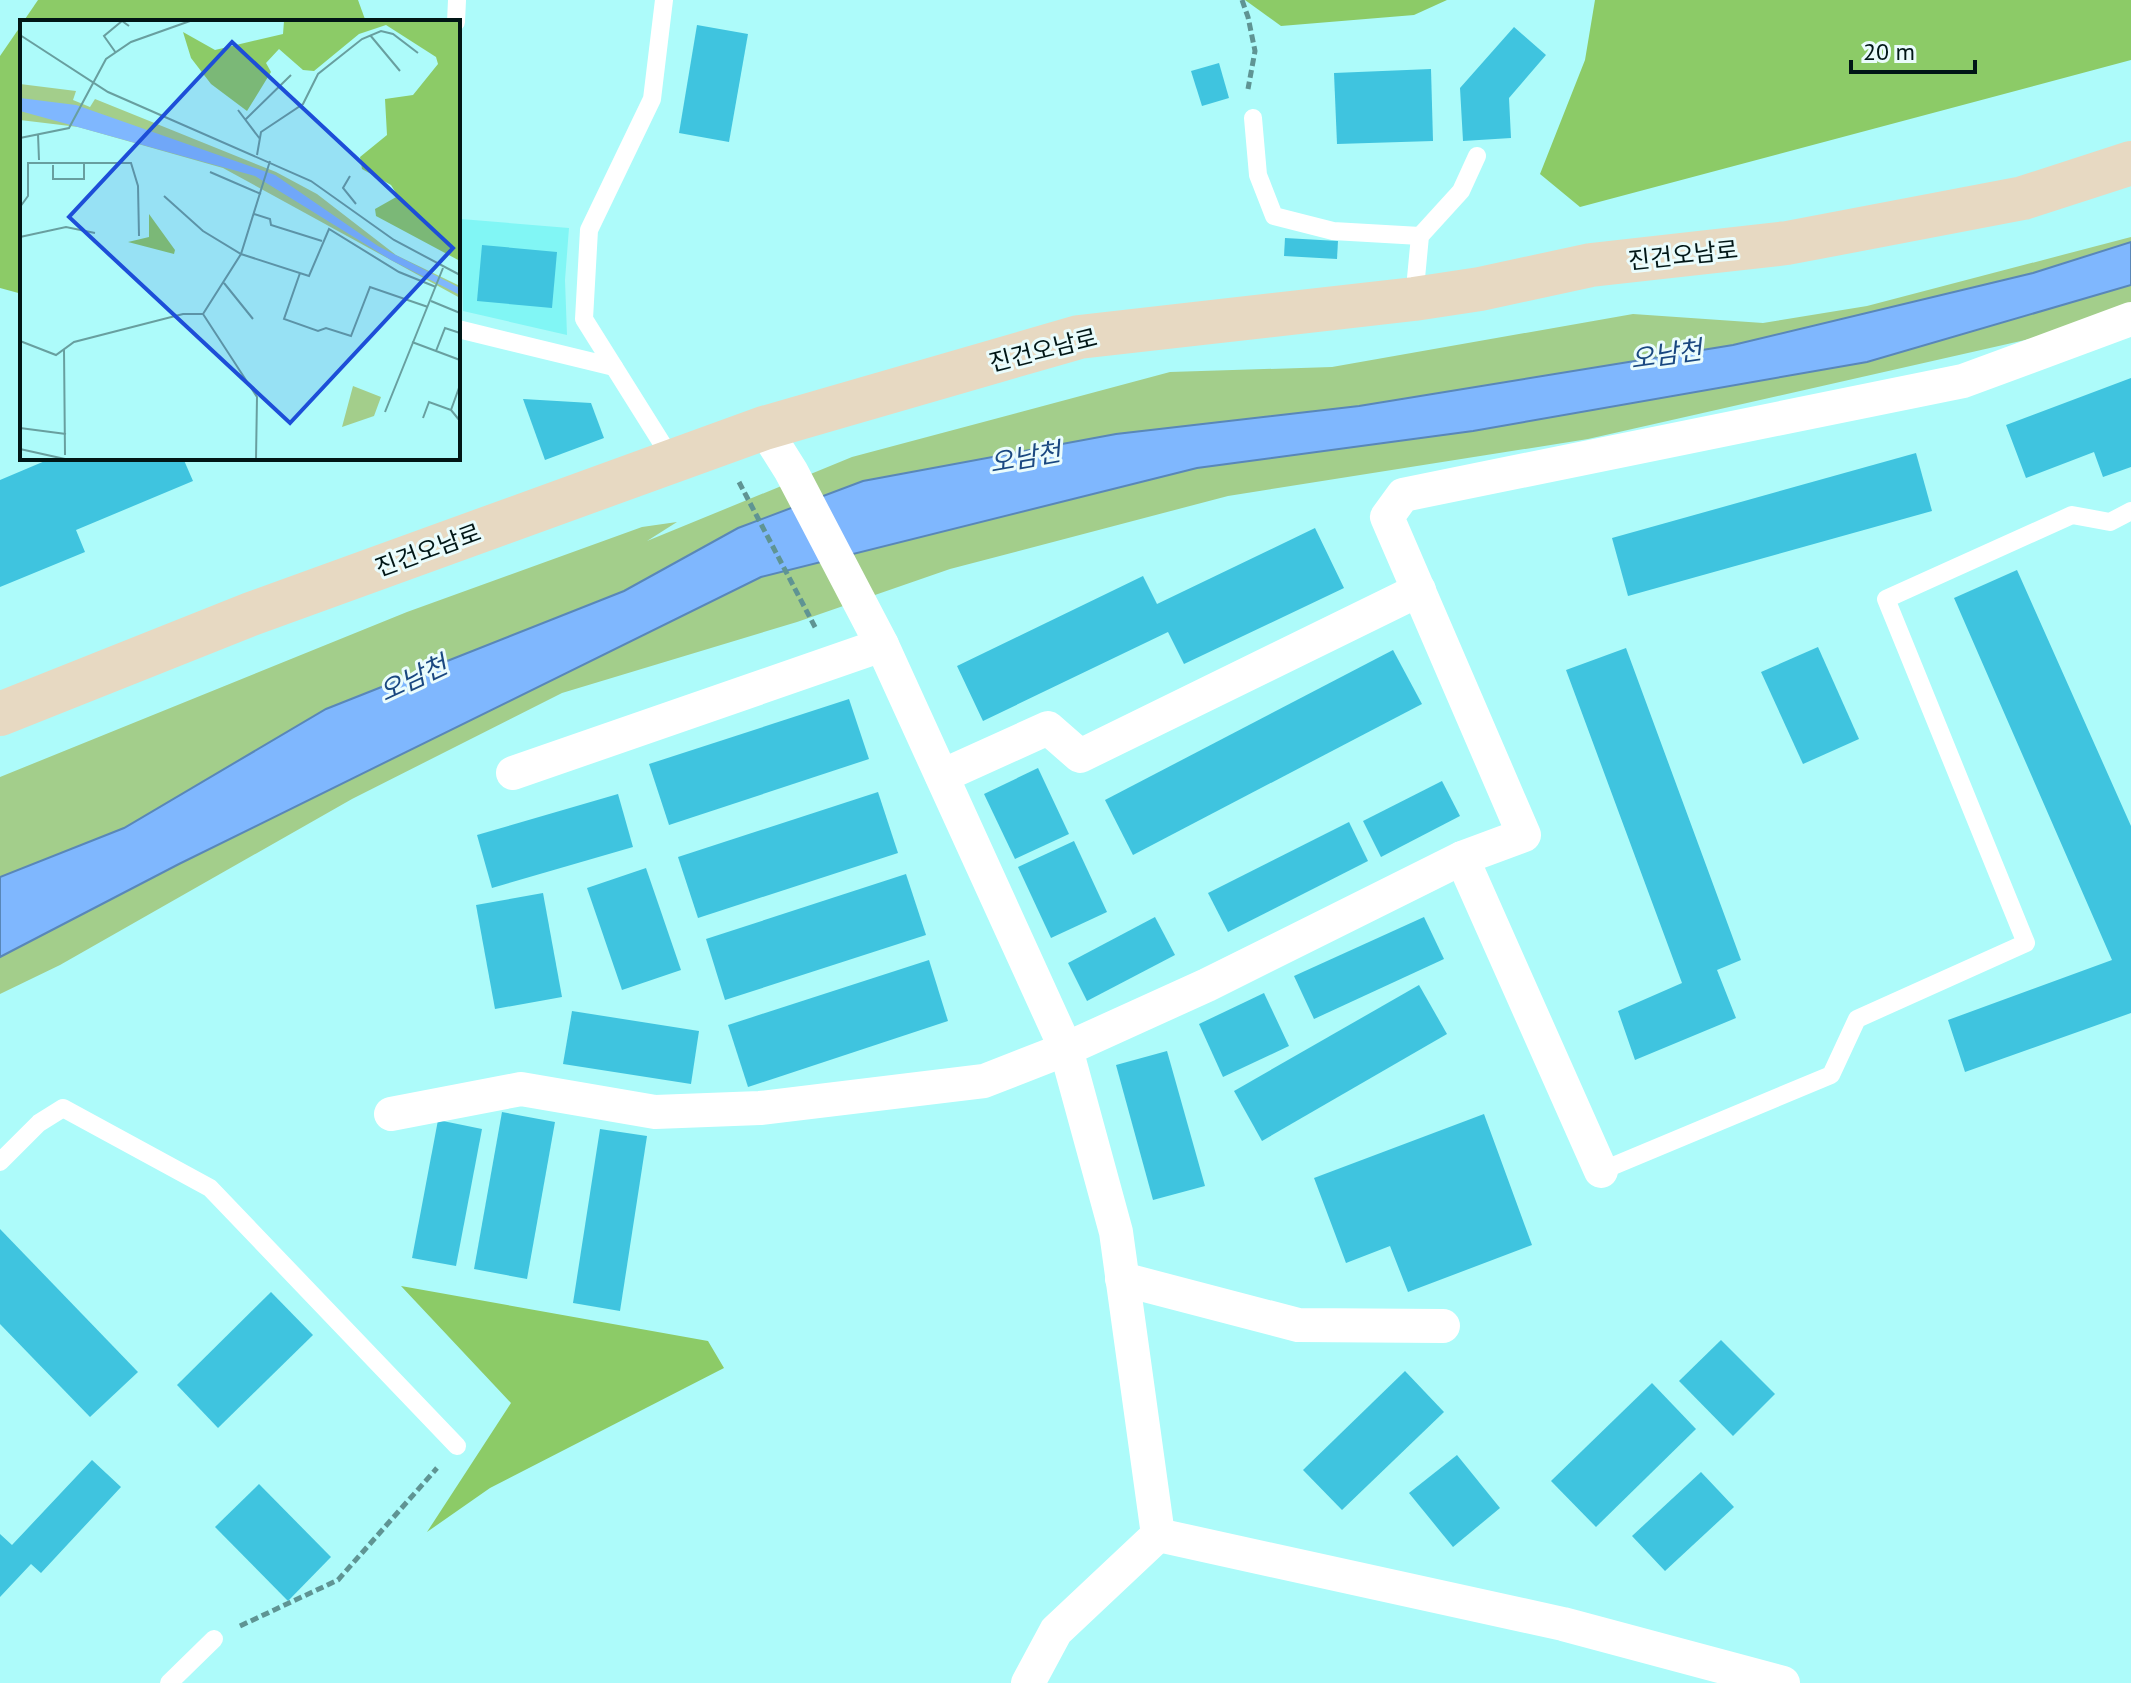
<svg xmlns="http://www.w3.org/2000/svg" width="2131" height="1683" viewBox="0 0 2131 1683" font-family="'PT Sans','Noto Sans KR',sans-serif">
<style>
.built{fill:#81f6f5}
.green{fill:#a3ce8b}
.forest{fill:#8ccb67}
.water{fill:#7fb7fe;stroke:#5987b8;stroke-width:2}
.building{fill:#3fc4df}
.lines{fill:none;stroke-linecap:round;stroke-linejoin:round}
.path{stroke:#5f9493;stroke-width:5;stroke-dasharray:8 4;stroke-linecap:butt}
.service{stroke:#fff;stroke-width:18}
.minor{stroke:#fff;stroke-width:34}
.secondary{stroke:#e7d9c2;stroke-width:44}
.labels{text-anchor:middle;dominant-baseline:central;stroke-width:6;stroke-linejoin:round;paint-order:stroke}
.street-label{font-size:24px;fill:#011616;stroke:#eafcfc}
.water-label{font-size:26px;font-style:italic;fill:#1a4880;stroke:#eafcfc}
.inset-road{fill:none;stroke:#689f9f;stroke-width:2}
.view{fill:#1d4ed8;fill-opacity:0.15;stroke:#1d4ed8;stroke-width:4}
.inset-edge{fill:none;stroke:#011616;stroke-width:4}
</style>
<rect width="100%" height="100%" fill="#adfbfa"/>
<polygon class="built" points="461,219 569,228 565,280 567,335 463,311"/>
<polygon class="green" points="2131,237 2131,316 1588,439 1228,496 950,569 797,622 562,693 352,799 60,965 0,994 0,777 407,612 642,527 677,522 647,541 852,457 1170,372 1332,367 1633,314 1763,323 1867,306"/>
<g class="forest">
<polygon points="38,0 358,0 366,22 23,22"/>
<polygon points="1245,0 1447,0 1414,15 1281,26"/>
<polygon points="1595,0 2131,0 2131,60 1580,207 1540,174 1585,60"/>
<polygon points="22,24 22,294 0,288 0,56"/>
<polygon points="401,1286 708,1341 724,1368 490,1488 427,1532 511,1403"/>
</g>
<polygon class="water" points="2131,242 2131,285 1867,362 1473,431 1197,468 761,577 179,864 0,957 0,877 124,828 326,709 624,591 738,528 863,481 1116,434 1359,406 1733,345 2033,273"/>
<g class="building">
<polygon points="697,25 748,34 729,142 679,133"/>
<polygon points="1514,27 1546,55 1509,98 1511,138 1463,141 1460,88"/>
<polygon points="1219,63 1229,98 1202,106 1191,71"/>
<polygon points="1431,69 1433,141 1337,144 1334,73"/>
<polygon points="1285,238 1338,241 1337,259 1284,256"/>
<polygon points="482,245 557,252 552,308 477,301"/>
<polygon points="2131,378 2131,467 2103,477 2094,452 2026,478 2006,425"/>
<polygon points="523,399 591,403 604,438 545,460"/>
<polygon points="1916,453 1932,511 1628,596 1612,538"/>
<polygon points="52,458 183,458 193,481 76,530 85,552 0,587 0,480"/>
<polygon points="1315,528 1344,588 1184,664 1168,632 983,721 957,666 1143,576 1157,604"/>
<polygon points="2017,570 2131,826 2131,1013 1965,1072 1948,1020 2112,960 1954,598"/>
<polygon points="1818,647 1859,739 1803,764 1761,672"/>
<polygon points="1626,648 1741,960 1717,970 1736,1018 1635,1060 1618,1011 1682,983 1566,670"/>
<polygon points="1393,650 1422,704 1133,855 1105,800"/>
<polygon points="849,699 869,759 669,825 649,764"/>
<polygon points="1038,768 1069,834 1015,859 984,794"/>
<polygon points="1442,781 1460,816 1381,857 1363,821"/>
<polygon points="878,792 898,853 698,918 678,857"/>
<polygon points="618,794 633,847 492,888 477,835"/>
<polygon points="1349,822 1368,861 1228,932 1208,893"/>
<polygon points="1074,841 1107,912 1051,938 1018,867"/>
<polygon points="646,868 681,970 622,990 587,888"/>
<polygon points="906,874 926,935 725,1000 706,939"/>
<polygon points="543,893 562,997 495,1009 476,905"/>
<polygon points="1155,917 1175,955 1087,1001 1068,963"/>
<polygon points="1424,917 1444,959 1314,1019 1294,976"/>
<polygon points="929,960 948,1021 748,1087 728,1025"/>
<polygon points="1419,985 1447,1034 1262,1141 1234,1091"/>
<polygon points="1264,993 1289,1046 1223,1077 1199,1024"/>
<polygon points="572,1011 699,1031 691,1084 563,1064"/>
<polygon points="1167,1051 1205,1186 1153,1200 1116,1065"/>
<polygon points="502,1112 555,1122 527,1279 474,1269"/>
<polygon points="1484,1114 1532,1245 1408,1292 1390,1246 1346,1263 1314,1178"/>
<polygon points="438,1120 482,1129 456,1266 412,1258"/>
<polygon points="600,1129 647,1136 620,1311 573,1303"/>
<polygon points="0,1229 138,1372 90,1417 0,1324"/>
<polygon points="271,1292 313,1335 218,1428 177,1385"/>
<polygon points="1721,1340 1775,1394 1733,1436 1679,1381"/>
<polygon points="1405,1371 1444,1412 1342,1510 1303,1470"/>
<polygon points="1652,1383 1696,1429 1596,1527 1551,1481"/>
<polygon points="1457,1455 1500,1508 1453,1547 1409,1493"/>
<polygon points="92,1460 121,1487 41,1573 31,1564 0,1597 0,1534 12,1545"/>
<polygon points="1701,1472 1734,1507 1665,1571 1632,1536"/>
<polygon points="259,1484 331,1557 288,1601 215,1527"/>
</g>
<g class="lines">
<g class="path">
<polyline points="1242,0 1248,17 1255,51 1248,89"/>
<polyline points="739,482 816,629"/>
<polyline points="240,1626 338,1580 437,1468"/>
</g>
<g class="service">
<polyline points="664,0 652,99 589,230 584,319 673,461"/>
<polyline points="456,22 457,0"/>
<polyline points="1253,118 1258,175 1274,216 1333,231 1420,236"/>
<polyline points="1414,299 1420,236 1461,191 1477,156"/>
<polyline points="458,329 614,367"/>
<polyline points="0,1162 39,1123 63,1108 210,1188 457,1446"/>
<polyline points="1601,1171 1831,1075 1857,1019 2026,943 1886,599 2072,515 2110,522 2131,511"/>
<polyline points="169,1683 214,1639"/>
</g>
<g class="minor">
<polyline points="764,428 791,471 882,645 1066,1049 1116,1232 1158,1535"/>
<polyline points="513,773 882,645"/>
<polyline points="942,776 1048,728 1080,756 1419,590"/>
<polyline points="1462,858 1601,1171"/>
<polyline points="391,1114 521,1089 655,1112 760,1108 984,1081 1066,1049 1207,985 1462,858 1524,835 1387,517 1403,495 1963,381 2131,319"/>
<polyline points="1122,1279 1298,1325 1443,1326"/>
<polyline points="1158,1535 1563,1624 1783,1683"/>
<polyline points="1028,1683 1056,1631 1158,1535"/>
</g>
<polyline class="secondary" points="0,714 251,614 764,428 1079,337 1414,299 1480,289 1591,265 1787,243 2023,198 2131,163"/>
</g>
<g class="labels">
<g class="street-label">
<text transform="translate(1683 255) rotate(-6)">진건오남로</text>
<text transform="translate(1043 350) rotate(-14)">진건오남로</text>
<text transform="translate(428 550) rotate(-20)">진건오남로</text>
</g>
<g class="water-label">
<text transform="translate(1666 354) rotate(-8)">오남천</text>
<text transform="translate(1025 457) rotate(-10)">오남천</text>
<text transform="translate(413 678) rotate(-25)">오남천</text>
</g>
</g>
<g transform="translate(20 20)">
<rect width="440" height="440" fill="#adfbfa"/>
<path d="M0 64 56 71 53 80 70 87 75 79 256 152 297 174 376 235 440 266V278L203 148 58 107 0 100ZM333 366 361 377 354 396 322 407Z" fill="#a3ce8b"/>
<path d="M264 1H440V241L356 196 355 189 378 176 371 165 342 149 340 137 367 115 365 79 393 75 418 44 416 37 366 5 339 14 294 51 283 50 259 29 246 43 251 52 227 91 191 64 171 38 163 12 195 30 263 14ZM129 194 155 230 154 234 108 222 129 217Z" fill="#8ccb67"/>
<path d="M0 78 56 85 255 155 358 226 440 268V275L371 240 235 156 0 91Z" fill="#7fb7fe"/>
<path class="inset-road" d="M0 15 88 72 291 161 374 220 440 255M350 15 380 51M96 33 84 16 102 1 109 6M218 90 240 119M226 99 271 55M18 114 19 140M0 118 49 108 86 39 111 22 170 1M237 135 241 112 283 84 298 54 342 19 361 11 373 14 398 33M33 145V159H64V144M190 152 241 174M330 156 323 168 336 184M144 176 183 211 221 234 289 256 309 209 379 252 416 267M0 187 8 176V143H111L118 166 119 216M234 194 250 199 251 205 302 221M0 217 46 207 75 213M280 253 264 299 298 311 306 308 331 316 350 267 408 287M204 263 233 299M411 281 440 293M183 294 221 234 250 141M183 294 237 377 236 439M0 321 36 335 54 322 163 294H183M392 322 440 340M44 329 45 435M416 331 425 308 440 313M440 365 431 390 440 401M365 392 423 248M403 398 409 382 431 390M0 408 46 414M0 429 45 439"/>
<path class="view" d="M212 22 433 228 270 403 49 197Z"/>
<rect width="440" height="440" class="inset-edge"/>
</g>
<path d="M1851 60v12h124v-12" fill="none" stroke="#011616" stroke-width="4"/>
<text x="1863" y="60" font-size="24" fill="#011616" stroke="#eafcfc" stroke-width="6" paint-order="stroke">20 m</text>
</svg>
